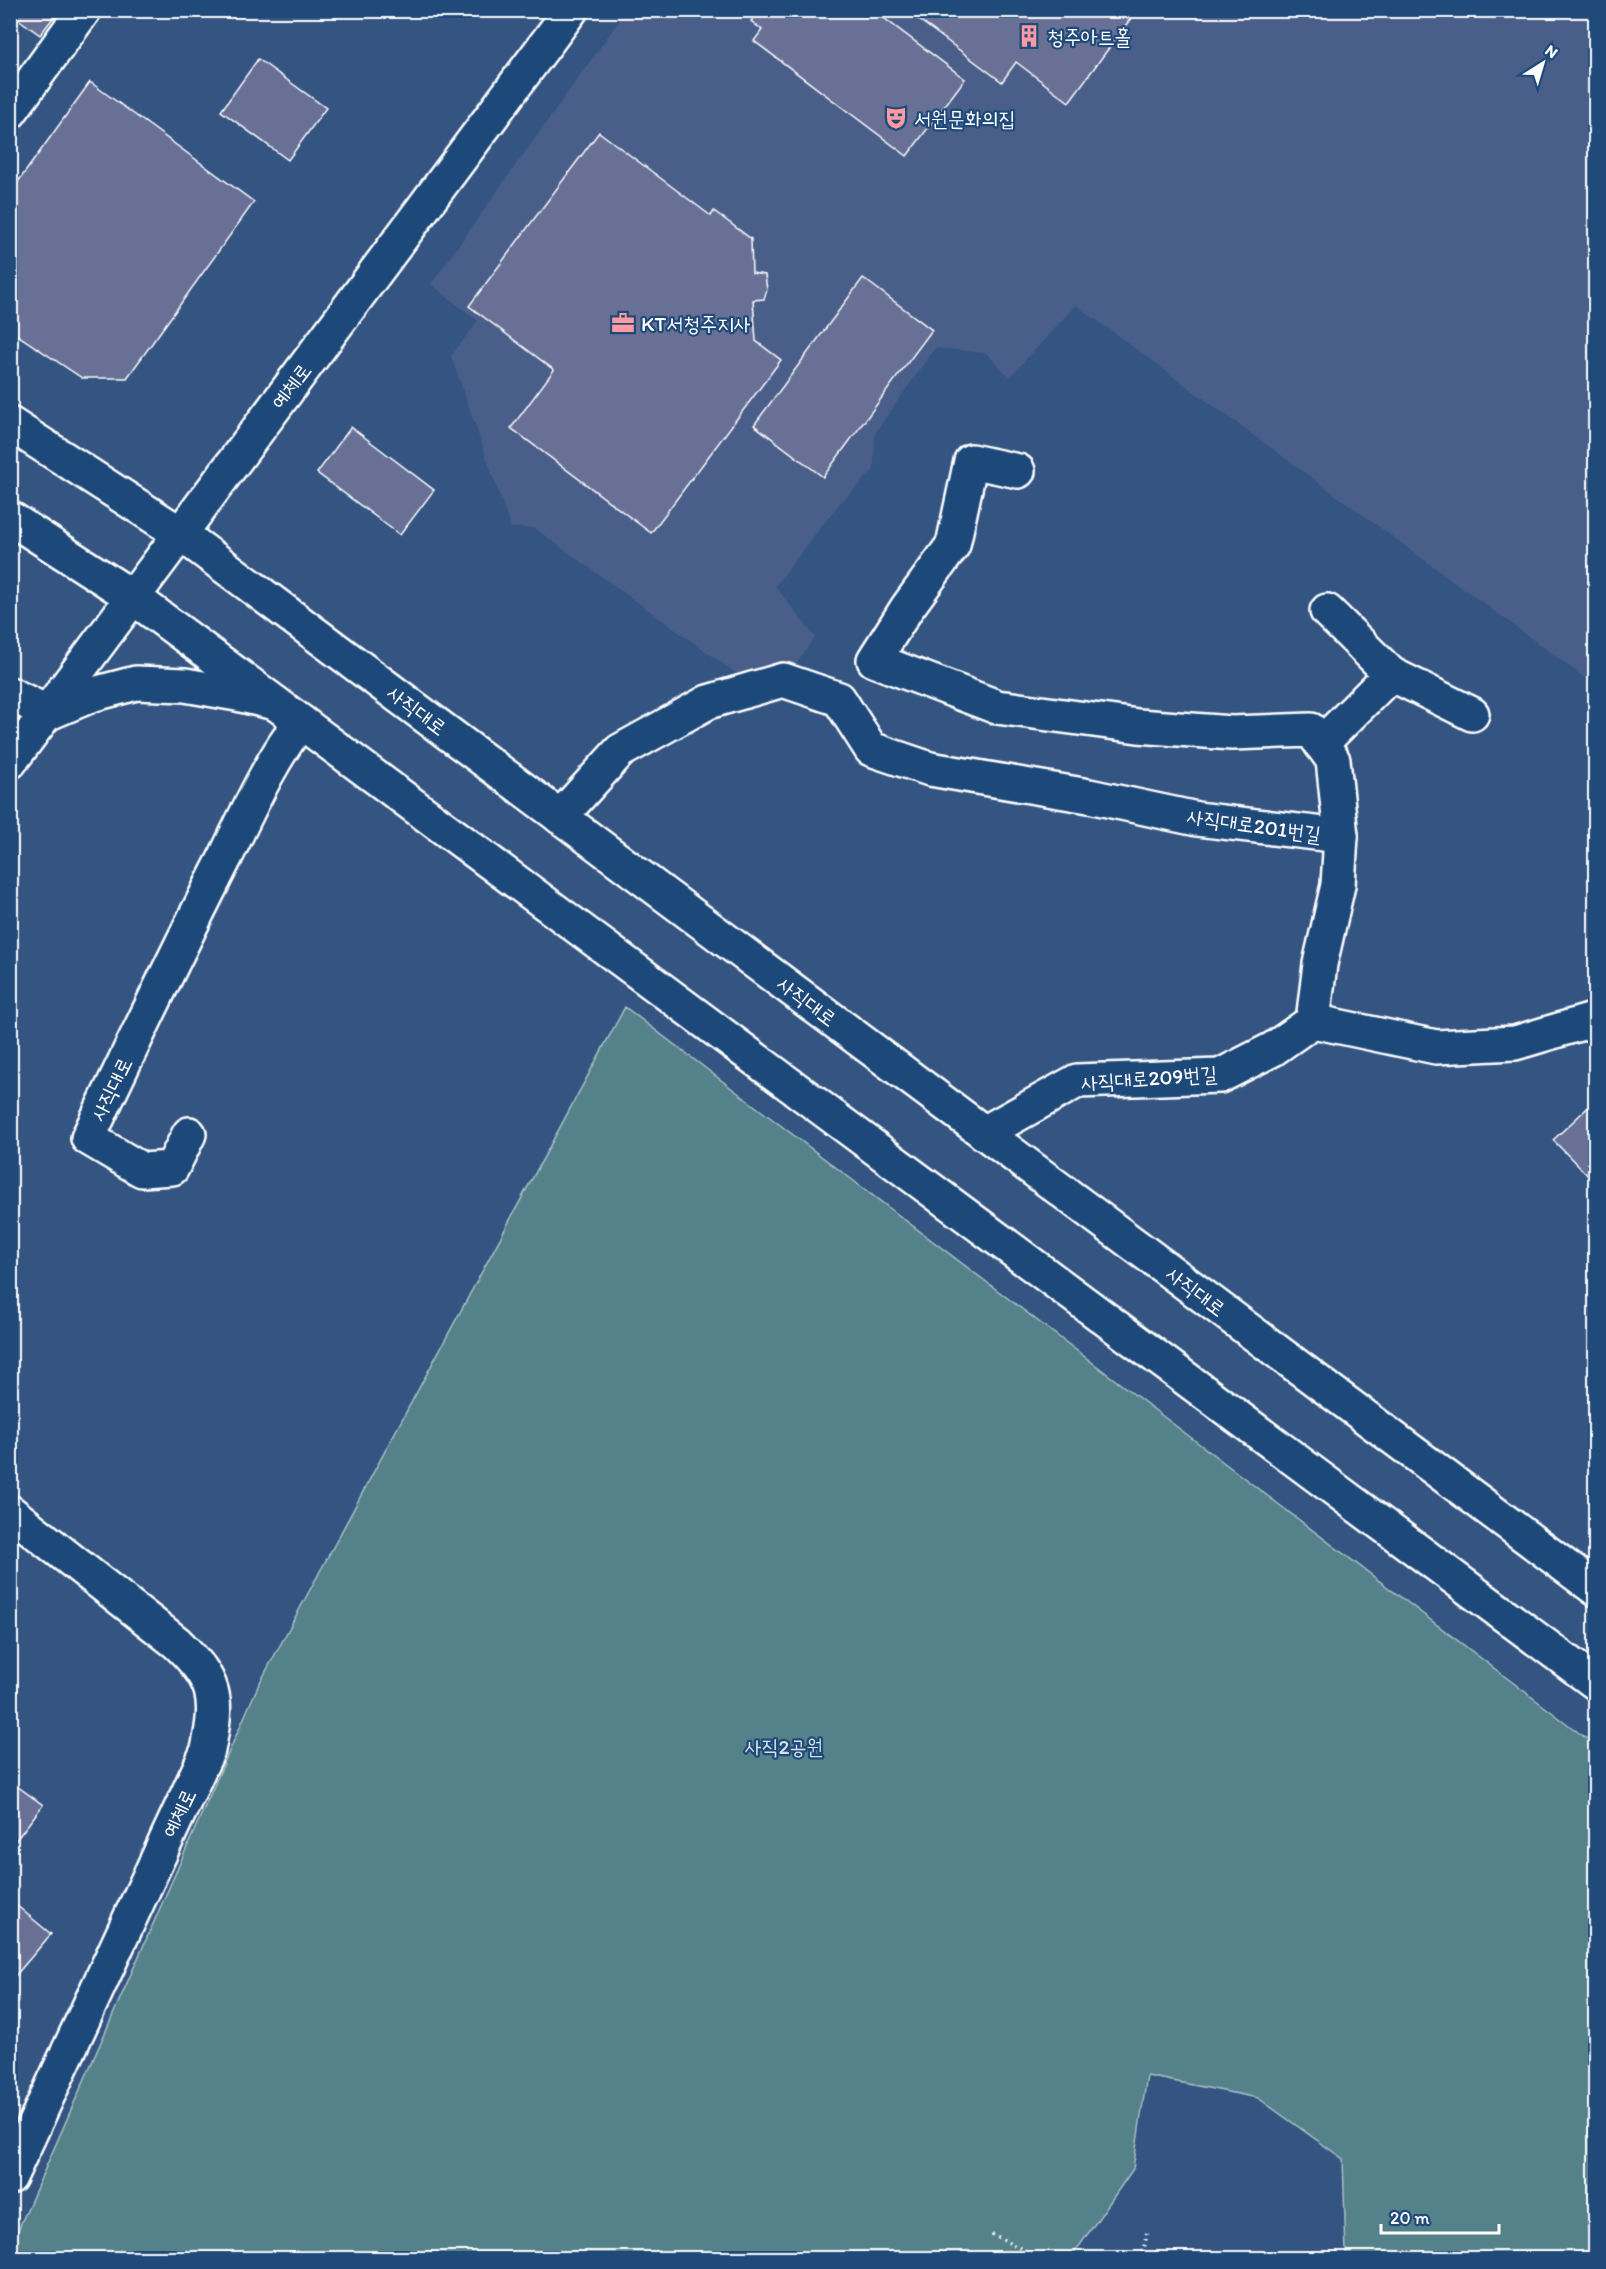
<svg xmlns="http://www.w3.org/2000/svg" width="1606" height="2269" viewBox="0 0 1606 2269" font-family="Itim,'Poor Story',sans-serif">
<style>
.built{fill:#485f8a}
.green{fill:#54818a;stroke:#aac0c4;stroke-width:1.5}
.building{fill:#687096;stroke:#fff;stroke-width:1.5}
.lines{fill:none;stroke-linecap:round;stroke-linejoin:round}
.minor-casing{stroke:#fff;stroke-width:38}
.major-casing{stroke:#fff;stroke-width:38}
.path{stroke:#fff;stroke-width:4;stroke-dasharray:1.5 4.5;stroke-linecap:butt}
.minor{stroke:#1f4a7a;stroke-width:33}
.major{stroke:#1f4a7a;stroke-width:33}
.labels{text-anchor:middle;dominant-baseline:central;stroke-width:4.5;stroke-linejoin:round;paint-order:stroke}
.poi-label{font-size:21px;fill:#fff;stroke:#1f4a7a;text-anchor:start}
.street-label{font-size:21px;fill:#fff;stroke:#1f4a7a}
.park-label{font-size:21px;fill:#d4e0e2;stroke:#1f4a7a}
</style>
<rect width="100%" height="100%" fill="#345482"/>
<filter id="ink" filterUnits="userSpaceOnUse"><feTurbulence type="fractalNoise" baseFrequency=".0167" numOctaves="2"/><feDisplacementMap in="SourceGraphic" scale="12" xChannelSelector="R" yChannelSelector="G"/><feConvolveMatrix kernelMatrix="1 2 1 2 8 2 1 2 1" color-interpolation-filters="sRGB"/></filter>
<g filter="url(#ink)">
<polygon class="built" points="626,11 1595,11 1595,685 1076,305 1010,377 986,353 935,348 875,433 874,470 838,505 775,586 815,637 792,670 740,676 534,528 511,528 451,356 478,321 431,284"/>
<polygon class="green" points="625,1007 1595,1745 1595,2258 1348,2258 1346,2253 1343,2159 1258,2098 1147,2076 1133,2169 1071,2258 11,2258 11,2246 258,1686"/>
<g class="building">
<polygon points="10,10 59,10 40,35 10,13"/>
<polygon points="759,10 873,10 965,79 907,156 754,41 762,30 751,21"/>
<polygon points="906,10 1137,10 1069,102 1016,62 1002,82"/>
<polygon points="258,59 326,108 288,160 221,111"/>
<polygon points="90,82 254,202 127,378 82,378 10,330 10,193"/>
<polygon points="599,132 711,216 714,211 751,239 752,273 765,275 767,290 764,299 753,300 756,341 781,360 651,533 511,428 554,370 469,306"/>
<polygon points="863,278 932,330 823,477 754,425"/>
<polygon points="351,427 434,490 400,535 317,473"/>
<polygon points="10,591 14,592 11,648 10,648"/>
<polygon points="1596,1100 1596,1184 1553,1140"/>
<polygon points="10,1781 43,1805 10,1848"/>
<polygon points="10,1900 51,1934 10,1982"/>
</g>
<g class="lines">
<g class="minor-casing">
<g id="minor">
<polyline points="10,112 84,10"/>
<polyline points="1018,471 971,461 953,545 907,608 874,660 997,707 1138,726 1232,733 1311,730 1333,760 1341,836 1338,885 1320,964 1313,1021"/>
<polyline points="1391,674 1472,714"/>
<polyline points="10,694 49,713"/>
<polyline points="51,712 94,694 136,683 185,685 237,694 275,703"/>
<polyline points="1321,744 1391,674 1327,611"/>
<polyline points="10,762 571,10"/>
<polyline points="560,817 620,751 708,702 783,680 839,699 871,749 930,769 1089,796 1197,819 1341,836"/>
<polyline points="984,1133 1077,1081 1220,1076 1273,1049 1313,1021 1436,1047 1515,1043 1596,1019"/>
<path d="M189 1134 172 1168 142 1170 88 1138C133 1044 178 949 226 856 247 813 271 759 301 722"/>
<path d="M10 1512 177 1643C216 1681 219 1697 208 1750L10 2177"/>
</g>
</g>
<g class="major-casing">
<g id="major">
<polyline points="10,424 181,534 1596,1589"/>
<polyline points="10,518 134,598 1596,1683"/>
</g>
</g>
<g class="path">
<polyline points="992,2234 1039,2258"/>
<polyline points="1142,2258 1147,2233"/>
</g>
<use href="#minor" class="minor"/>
<use href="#major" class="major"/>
</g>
</g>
<defs>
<g id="building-bare" transform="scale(1.8)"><path d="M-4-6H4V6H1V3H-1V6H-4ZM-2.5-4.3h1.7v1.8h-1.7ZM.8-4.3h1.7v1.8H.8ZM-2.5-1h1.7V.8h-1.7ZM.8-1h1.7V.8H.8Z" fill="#ff9aa2" stroke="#1f4a7a" stroke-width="2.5" paint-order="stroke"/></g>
<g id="theatre-bare" transform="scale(1.8)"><path d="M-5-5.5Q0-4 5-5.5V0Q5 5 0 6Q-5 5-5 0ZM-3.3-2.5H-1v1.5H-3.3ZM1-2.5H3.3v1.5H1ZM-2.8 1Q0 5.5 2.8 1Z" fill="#ff9aa2" stroke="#1f4a7a" stroke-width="2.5" paint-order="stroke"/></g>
<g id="office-bare" transform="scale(1.8)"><path d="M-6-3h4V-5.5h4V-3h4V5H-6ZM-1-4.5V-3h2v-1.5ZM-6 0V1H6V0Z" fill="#ff9aa2" stroke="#1f4a7a" stroke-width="2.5" paint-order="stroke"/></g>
</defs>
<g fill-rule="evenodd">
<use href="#building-bare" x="1029" y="36"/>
<use href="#theatre-bare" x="896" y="118"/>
<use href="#office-bare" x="623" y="323"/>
</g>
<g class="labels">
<g class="poi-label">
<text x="1047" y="36">청주아트홀</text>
<text x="914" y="118">서원문화의집</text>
<text x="641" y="323">KT서청주지사</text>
</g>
<g class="street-label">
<text transform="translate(291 386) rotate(-53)">예체로</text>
<text transform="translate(417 710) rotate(37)">사직대로</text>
<text transform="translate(1254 825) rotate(8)">사직대로201번길</text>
<text transform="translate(807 1001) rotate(37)">사직대로</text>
<text transform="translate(1149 1078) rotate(-4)">사직대로209번길</text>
<text transform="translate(111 1089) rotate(-64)">사직대로</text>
<text transform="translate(1196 1291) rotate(37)">사직대로</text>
<text transform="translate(179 1813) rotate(-65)">예체로</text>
</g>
<g class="park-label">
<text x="784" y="1746">사직2공원</text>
</g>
</g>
<rect width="1606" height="2269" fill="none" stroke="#1f4a7a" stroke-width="36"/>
<rect x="18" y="18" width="1570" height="2233" fill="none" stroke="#fff" stroke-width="2" filter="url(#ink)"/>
<g transform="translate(1543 63) rotate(37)" stroke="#1f4a7a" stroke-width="4.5" paint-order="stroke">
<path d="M0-4.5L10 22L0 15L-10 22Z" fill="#ffffff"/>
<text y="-9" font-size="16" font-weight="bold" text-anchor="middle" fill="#ffffff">N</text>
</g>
<path d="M1381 2224v9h118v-9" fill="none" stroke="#ffffff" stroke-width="3"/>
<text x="1390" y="2224" font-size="18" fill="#ffffff" stroke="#1f4a7a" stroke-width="4.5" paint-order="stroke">20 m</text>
</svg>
